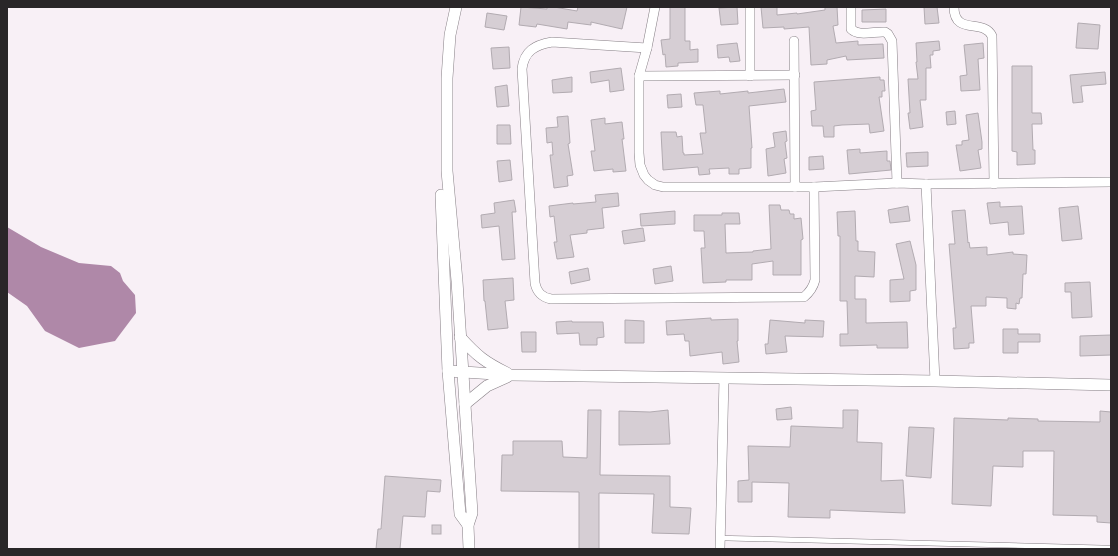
<svg xmlns="http://www.w3.org/2000/svg" width="1118" height="556" viewBox="0 0 1118 556" font-family="'Open Sans',sans-serif">
<style>
.water{fill:#af88a8}
.building{fill:#d6ced4;stroke:#b2abb1}
.lines{fill:none;stroke-linecap:round;stroke-linejoin:round}
.service-casing{stroke:#867f85;stroke-width:5.5}
.minor-casing{stroke:#867f85;stroke-width:10}
.tertiary-casing{stroke:#867f85;stroke-width:12}
.service{stroke:#fff;stroke-width:4.5}
.minor{stroke:#fff;stroke-width:9}
.tertiary{stroke:#fff;stroke-width:11}
</style>
<rect width="100%" height="100%" fill="#f8f0f6"/>
<polygon class="water" points="7,227 41,247 79,263 111,266 120,273 123,281 135,295 136,313 115,341 79,348 45,331 27,306 7,292"/>
<g class="building">
<polygon points="521,7 547,9 547,7 554,7 577,11 578,7 627,7 622,29 591,22 591,25 568,22 567,29 537,24 536,27 519,25"/>
<polygon points="670,7 685,7 685,41 690,41 690,50 698,49 698,62 678,63 678,66 666,67 665,54 663,55 661,40 670,39"/>
<polygon points="737,7 738,24 721,25 719,8"/>
<polygon points="761,7 777,7 777,15 797,13 797,14 825,10 825,7 837,7 838,25 833,26 836,43 858,41 858,45 883,44 884,58 847,60 846,56 827,60 827,64 811,65 809,27 784,29 784,27 763,28"/>
<polygon points="924,7 937,7 939,23 925,24"/>
<polygon points="886,9 886,22 862,22 862,10"/>
<polygon points="487,13 507,16 504,30 485,27"/>
<polygon points="1078,23 1100,25 1098,49 1076,48"/>
<polygon points="939,41 940,50 933,51 933,55 930,55 931,68 926,68 926,100 920,100 923,127 910,129 908,113 910,113 908,79 918,79 916,62 917,62 916,43"/>
<polygon points="737,43 740,61 730,62 729,57 718,58 717,45"/>
<polygon points="983,43 984,58 978,59 980,90 961,91 960,76 967,75 964,45"/>
<polygon points="509,47 510,68 493,69 491,48"/>
<polygon points="1012,66 1032,66 1032,113 1041,113 1042,124 1032,124 1033,150 1035,150 1035,164 1017,165 1017,152 1012,151"/>
<polygon points="621,68 624,90 610,92 609,80 591,83 590,72"/>
<polygon points="1105,72 1106,84 1081,86 1083,102 1073,103 1070,75"/>
<polygon points="572,77 572,92 553,93 552,80"/>
<polygon points="880,77 880,80 884,80 885,91 882,91 882,97 879,97 884,131 870,133 869,124 842,125 834,126 834,137 824,137 823,126 812,126 811,111 816,110 814,82"/>
<polygon points="507,85 509,106 497,107 495,87"/>
<polygon points="784,89 786,102 749,106 752,148 751,148 751,168 739,169 739,174 729,174 729,168 709,169 710,174 699,175 698,167 663,170 661,132 676,132 677,137 682,136 683,153 684,153 684,155 703,154 700,133 706,133 703,105 696,105 694,93 720,91 720,94 748,91 748,93"/>
<polygon points="681,94 682,107 668,108 667,95"/>
<polygon points="955,111 956,124 947,125 946,112"/>
<polygon points="978,113 982,142 982,149 978,150 981,168 960,171 956,145 962,145 962,141 969,140 966,115"/>
<polygon points="568,116 570,143 568,144 573,175 567,176 568,186 554,188 550,155 553,155 552,142 547,143 546,128 558,127 557,117"/>
<polygon points="605,118 605,124 622,122 624,139 622,139 626,171 613,172 613,169 594,171 591,151 595,151 591,120"/>
<polygon points="497,125 510,125 511,144 497,144"/>
<polygon points="786,131 787,141 785,142 787,158 784,159 786,173 768,176 766,149 775,147 773,133"/>
<polygon points="860,149 860,153 887,151 887,161 890,161 891,170 849,174 847,150"/>
<polygon points="928,152 928,166 907,167 906,153"/>
<polygon points="823,156 824,169 809,170 809,157"/>
<polygon points="510,160 512,180 499,182 497,161"/>
<polygon points="618,193 619,206 602,208 604,228 587,230 587,233 570,235 574,257 557,259 554,242 557,242 554,216 550,217 549,206 573,203 573,204 596,202 595,195"/>
<polygon points="514,200 516,212 512,212 515,259 502,260 499,226 482,228 481,215 495,213 494,203"/>
<polygon points="1000,202 1000,207 1022,206 1024,234 1009,235 1008,222 990,224 987,203"/>
<polygon points="769,205 780,205 781,210 789,210 790,214 794,214 794,219 801,218 803,239 801,240 801,275 773,275 773,261 752,264 752,280 726,280 726,282 703,283 701,248 705,248 704,231 694,231 694,215 722,215 722,213 739,213 740,224 725,224 726,253 753,252 753,251 771,249"/>
<polygon points="908,206 910,221 890,223 888,210"/>
<polygon points="1078,206 1082,239 1062,241 1059,208"/>
<polygon points="965,210 968,243 969,242 970,248 987,247 987,255 1013,252 1013,254 1027,255 1026,274 1023,274 1022,298 1020,298 1019,304 1016,303 1016,309 1007,308 1007,298 986,297 986,306 971,306 974,343 969,343 969,348 954,349 953,328 956,328 949,244 955,244 952,211"/>
<polygon points="675,211 675,224 641,226 640,214"/>
<polygon points="855,211 856,241 858,241 858,251 875,252 874,277 855,276 855,299 866,299 866,323 907,322 908,348 877,348 877,345 840,346 840,334 848,334 847,301 840,301 840,236 838,236 837,212"/>
<polygon points="643,228 645,241 624,244 622,231"/>
<polygon points="910,241 916,265 916,290 910,291 910,301 890,302 890,280 904,279 896,244"/>
<polygon points="671,266 673,281 655,284 653,269"/>
<polygon points="588,268 590,280 571,284 569,272"/>
<polygon points="513,278 514,300 505,301 508,328 488,330 485,301 484,301 483,280"/>
<polygon points="1090,282 1092,317 1072,318 1071,292 1065,292 1065,283"/>
<polygon points="711,318 711,320 738,319 738,341 737,341 739,362 723,364 722,352 690,356 689,341 685,341 684,334 667,335 666,321"/>
<polygon points="625,320 644,321 644,343 625,343"/>
<polygon points="770,320 805,323 805,320 824,321 823,337 785,336 787,352 766,354 765,344 768,344"/>
<polygon points="572,321 572,322 603,322 604,337 597,338 597,345 580,345 579,333 557,334 556,322"/>
<polygon points="1003,329 1018,329 1018,334 1040,334 1040,342 1018,342 1018,353 1003,353"/>
<polygon points="521,332 536,332 536,352 522,352"/>
<polygon points="1111,335 1111,355 1080,356 1080,336"/>
<polygon points="791,407 792,419 777,420 776,409"/>
<polygon points="588,410 601,410 600,475 670,476 670,507 691,508 689,534 652,533 654,494 599,493 599,549 579,549 579,492 501,491 502,455 513,455 513,441 562,441 563,457 587,458"/>
<polygon points="668,410 670,444 619,445 619,411 650,412"/>
<polygon points="843,410 858,410 857,442 882,443 881,481 903,480 905,513 830,510 830,518 788,517 789,483 752,482 752,502 738,502 738,481 749,480 748,446 790,447 791,426 843,428"/>
<polygon points="1100,411 1111,412 1111,523 1097,522 1097,516 1053,515 1054,451 1023,451 1023,467 993,466 991,506 952,504 954,418 1008,420 1008,418 1038,419 1038,421 1100,422"/>
<polygon points="909,427 934,428 931,478 906,476"/>
<polygon points="385,476 441,480 440,492 427,491 425,517 403,516 400,549 376,549 378,529 381,529"/>
<rect x="432" y="525" width="9" height="9"/>
</g>
<g class="lines">
<g class="service-casing">
<polyline id="service" points="720,538 1111,548"/>
</g>
<g class="minor-casing">
<g id="minor">
<polyline points="655,7 647,48 639,76 639,153 640,165 644,175 648,180 655,185 663,187 814,187 897,183 926,184 1111,182"/>
<polyline points="750,7 750,76"/>
<path d="M851 7V29C859 37 875 31 885 32L888 34 892 41 897 183"/>
<path d="M954 7C954 36 984 18 992 36L994 184"/>
<polyline points="794,41 795,187"/>
<path d="M647 48 552 42C535 45 524 51 522 69L535 283C537 293 542 297 551 299L804 297C810 292 813 288 815 280L814 187"/>
<polyline points="639,76 795,75"/>
<polyline points="926,184 935,381"/>
<polyline points="720,549 724,378"/>
</g>
</g>
<g class="tertiary-casing">
<g id="tertiary">
<polyline points="456,7 450,35 447,78 447,171 457,281 472,513 468,525 469,549"/>
<polyline points="441,195 448,371 460,514 468,525"/>
<path d="M460 337C477 356 485 362 507 373"/>
<polyline points="448,371 511,375 935,381 1111,385"/>
<polyline points="465,404 487,386 507,377"/>
</g>
</g>
<use href="#service" class="service"/>
<use href="#minor" class="minor"/>
<use href="#tertiary" class="tertiary"/>
</g>
<rect width="1118" height="556" fill="none" stroke="#292628" stroke-width="16"/>
</svg>
